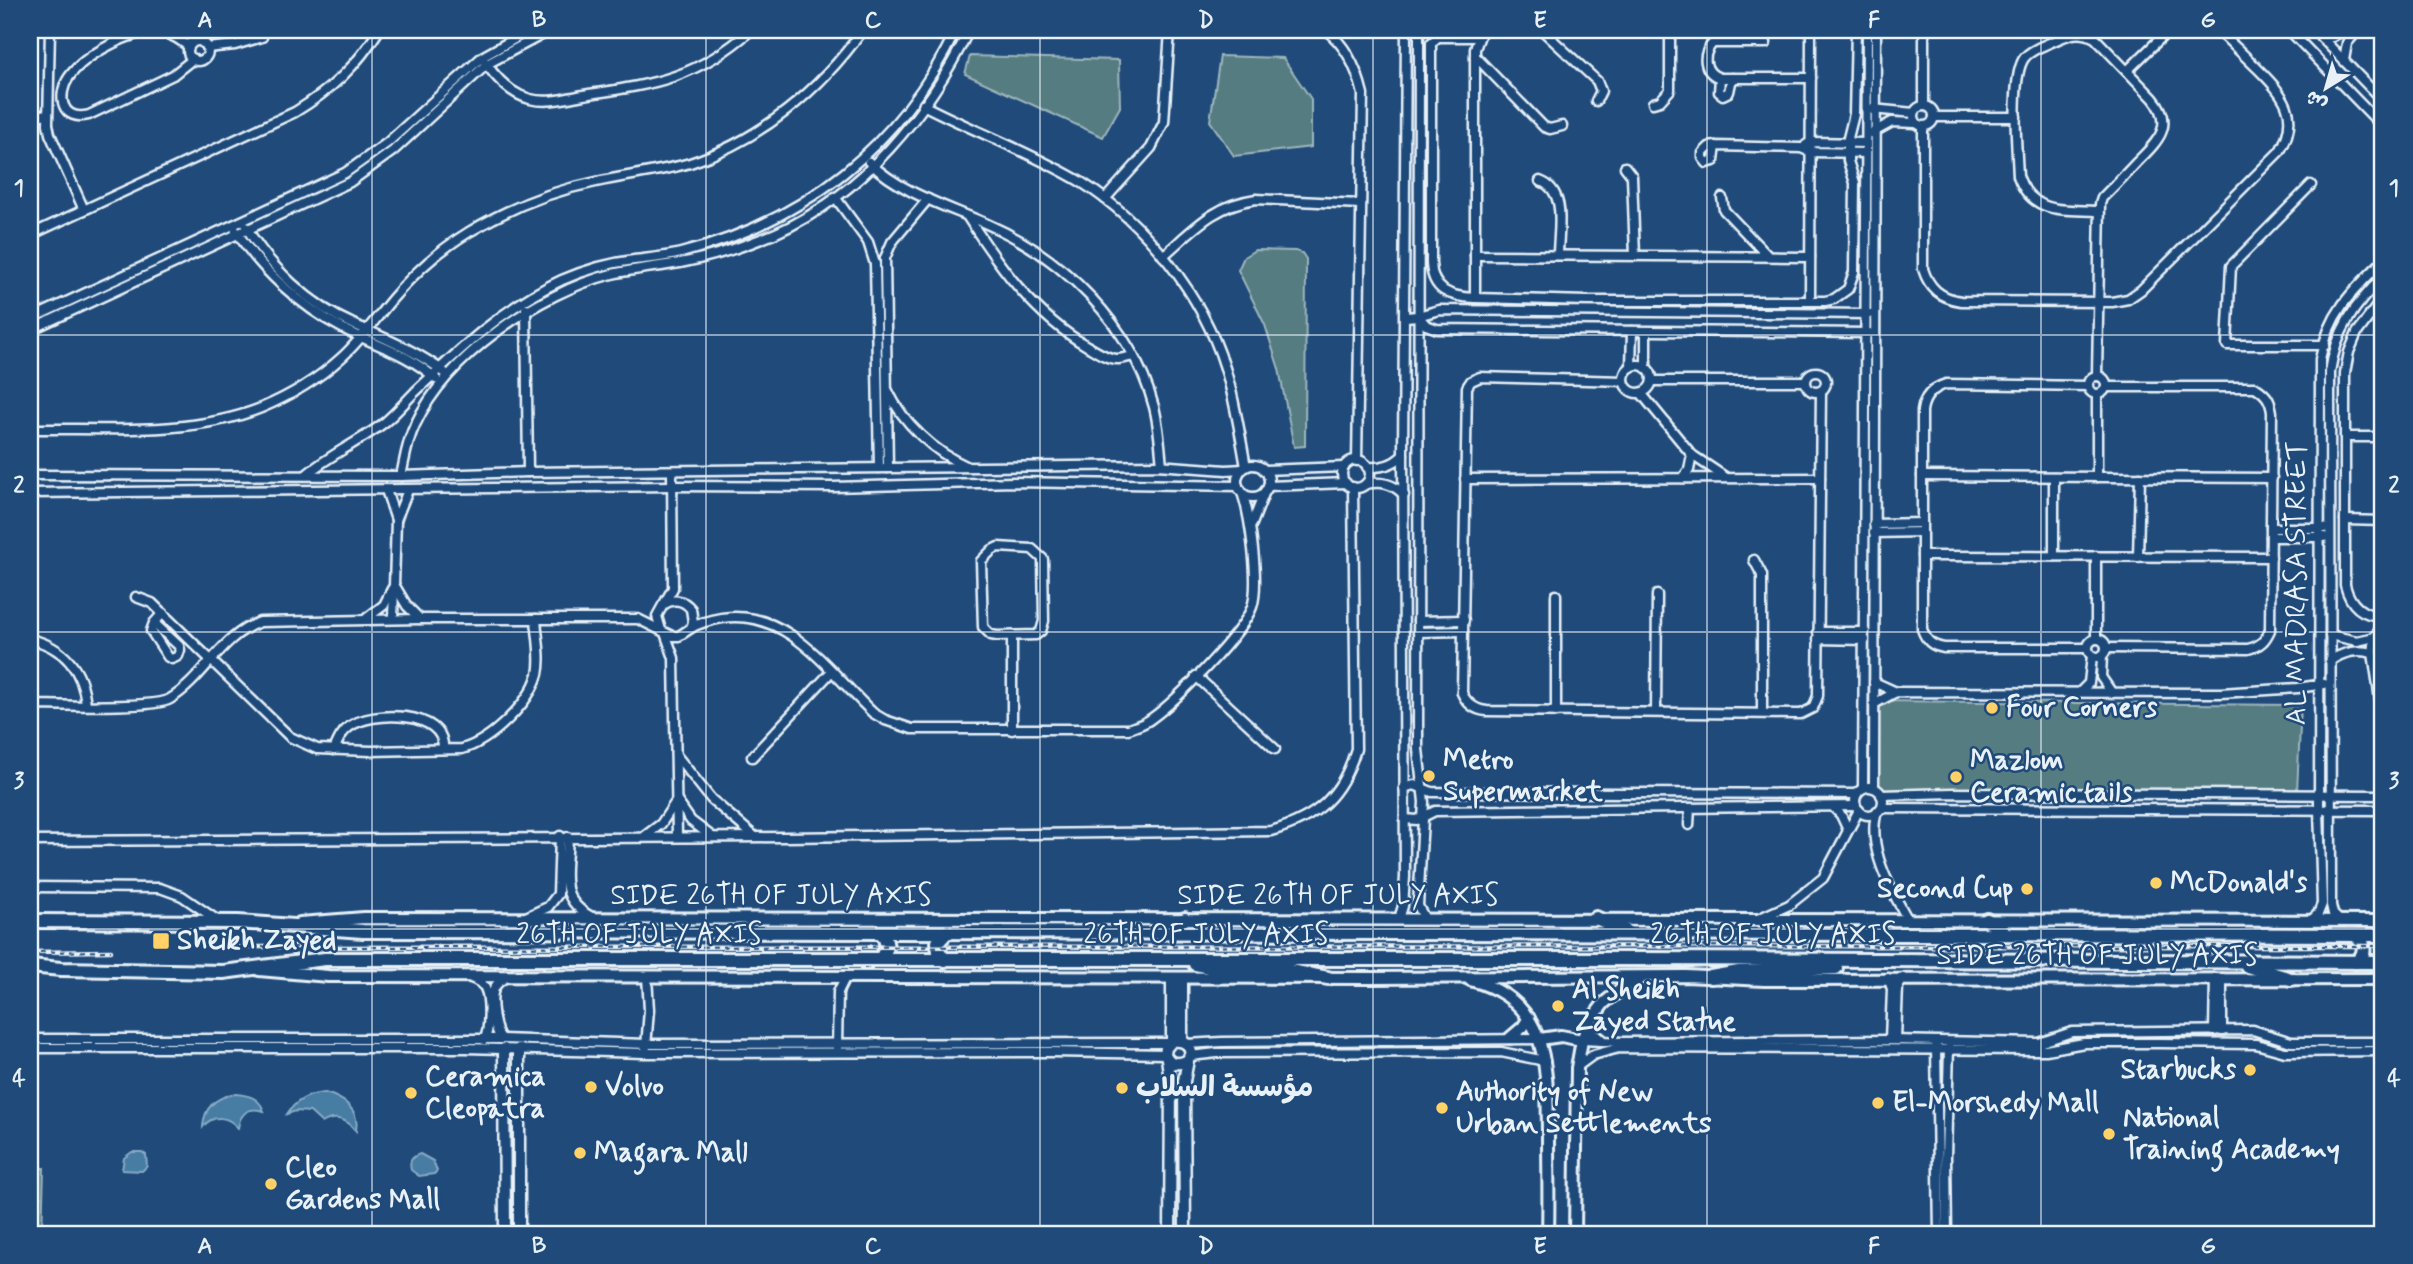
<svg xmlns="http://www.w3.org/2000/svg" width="2413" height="1264" viewBox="0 0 2413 1264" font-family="Mynerve,'Playpen Sans Arabic',sans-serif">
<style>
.green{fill:#547b81;stroke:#9eb6bc;stroke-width:2}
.water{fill:#467ba3;stroke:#87aac5;stroke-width:2}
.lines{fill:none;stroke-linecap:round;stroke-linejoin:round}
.minor-casing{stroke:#e8f1f8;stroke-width:13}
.tertiary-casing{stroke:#e8f1f8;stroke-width:15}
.secondary-casing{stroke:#e8f1f8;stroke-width:16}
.trunk-casing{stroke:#e8f1f8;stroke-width:18}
.minor{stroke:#1f4a7a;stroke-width:8}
.tertiary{stroke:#1f4a7a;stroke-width:10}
.secondary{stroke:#1f4a7a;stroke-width:10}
.trunk{stroke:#1f4a7a;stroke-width:12}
.rail-casing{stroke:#e8f1f8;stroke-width:4.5}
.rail{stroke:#1f4a7a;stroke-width:2;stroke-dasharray:5;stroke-linecap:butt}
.grid{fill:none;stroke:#e8f1f8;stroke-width:2;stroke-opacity:0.55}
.poi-dot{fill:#ffd166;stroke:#1f4a7a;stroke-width:2.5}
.labels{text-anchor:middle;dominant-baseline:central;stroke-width:5;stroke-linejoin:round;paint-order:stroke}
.street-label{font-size:28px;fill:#e8f1f8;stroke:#1f4a7a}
.poi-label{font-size:28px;font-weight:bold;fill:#e8f1f8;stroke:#1f4a7a;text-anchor:start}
.neatline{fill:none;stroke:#e8f1f8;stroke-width:2.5}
.grid-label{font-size:23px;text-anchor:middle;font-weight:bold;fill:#e8f1f8}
</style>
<rect width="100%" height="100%" fill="#1f4a7a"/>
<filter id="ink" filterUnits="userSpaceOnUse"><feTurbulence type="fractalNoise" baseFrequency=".0143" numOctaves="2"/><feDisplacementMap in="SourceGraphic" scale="14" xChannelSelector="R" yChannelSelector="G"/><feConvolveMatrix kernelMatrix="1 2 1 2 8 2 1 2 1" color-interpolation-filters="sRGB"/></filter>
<g filter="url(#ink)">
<g class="green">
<polygon points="970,56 1119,60 1120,107 1103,137 965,74"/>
<polygon points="1220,56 1283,58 1311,99 1311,147 1234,156 1210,121"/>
<polygon points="1255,250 1296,251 1302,253 1306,259 1305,446 1294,447 1279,369 1265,325 1238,270 1244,257"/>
<polygon points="1871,701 2301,705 2297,792 1872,791"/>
<polygon points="30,1168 44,1168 42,1234 30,1234"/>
</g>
<g class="water">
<path d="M325 1093C344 1098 360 1110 356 1131 347 1119 335 1115 322 1123L310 1112 296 1111 287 1114C296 1100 308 1094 325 1093Z"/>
<path d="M235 1094C248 1095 259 1097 264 1111 249 1106 240 1113 238 1128 228 1116 213 1114 203 1127 204 1107 216 1097 235 1094Z"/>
<polygon points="132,1152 142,1152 146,1155 147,1166 142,1171 122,1170 124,1158"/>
<path d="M420 1154 433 1161 437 1171 434 1174 419 1176 411 1170C409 1161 411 1157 420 1154Z"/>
</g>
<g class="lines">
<g class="minor-casing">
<g id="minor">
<polyline points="50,30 48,124 50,134 84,210"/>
<path d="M1326 30C1347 46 1357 69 1363 94L1357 461"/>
<polyline points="1419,30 1418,749 1424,802 1418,906 1425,919"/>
<polyline points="1542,30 1597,81 1601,91 1596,101"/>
<polyline points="1924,30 1924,106"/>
<polyline points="2289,30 2383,127"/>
<polyline points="2314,30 2383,101"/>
<polyline points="2380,30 2383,33"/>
<path d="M1478 37H1438L1431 43V263C1432 291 1450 297 1475 298L1587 301H1825L1834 299 1848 289 1854 272 1855 183 1848 161V138L1854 114 1856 30"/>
<polyline points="2322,38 2332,37 2344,30"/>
<circle cx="198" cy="51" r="10"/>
<polyline points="203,43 204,30"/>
<path d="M1766 43H1713C1701 55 1704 73 1720 78H1811"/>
<polyline points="191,44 192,30"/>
<path d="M189 47C180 40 172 34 160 32 134 28 84 55 69 77 56 96 62 122 89 115L173 75 193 59"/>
<polyline points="207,48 235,45 262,37"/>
<polyline points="1475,56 1544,127 1550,129 1562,126"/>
<polyline points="2344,60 2347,43 2358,30"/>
<path d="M485 62C496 78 510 94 530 99 549 104 570 97 589 94 657 84 698 77 751 30"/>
<polyline points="2128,70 2169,30"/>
<polyline points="1720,78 1719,92 1723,95 1729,92 1732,78"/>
<polyline points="1653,103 1660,101 1670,90 1670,30"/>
<path d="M923 105C975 132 1031 152 1081 182 1146 223 1202 294 1225 368 1235 400 1240 434 1246 467"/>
<circle cx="1924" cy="116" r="10"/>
<polyline points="1872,109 1914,113"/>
<polyline points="30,117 47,114"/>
<polyline points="1934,117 2016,117"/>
<path d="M1923 127V269C1929 288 1940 298 1961 301L2112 302 2128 299 2141 290 2280 151C2301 115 2284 95 2258 69 2245 56 2231 43 2218 30"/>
<polyline points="1872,133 1892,122 1915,123"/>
<polyline points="1806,145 1811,142 1866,143"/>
<polyline points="1716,146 1709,147 1703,153 1703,158 1707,163 1714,161 1716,146 1801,148 1811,152 1866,153"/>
<path d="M869 162C901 193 946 206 987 224 1063 257 1132 325 1154 407 1159 426 1160 446 1162 465"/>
<polyline points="1625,167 1632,176 1635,256"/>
<path d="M1540 181C1568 191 1558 231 1558 255"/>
<polyline points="2311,185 2231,266 2227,345 2325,345"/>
<polyline points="835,197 868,242 875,264 879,468"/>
<polyline points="1722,198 1724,210 1768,256"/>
<polyline points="1105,199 1151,148 1164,122 1170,30"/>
<path d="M967 216C1000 267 1034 315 1087 346 1096 351 1107 359 1117 359 1122 359 1128 357 1133 356"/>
<path d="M246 227C270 267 309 305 353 324 384 338 417 351 444 372"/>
<path d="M236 231C261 270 300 306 342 328 374 345 408 353 436 379"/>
<path d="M30 235 295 112C331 90 357 66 379 30"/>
<polyline points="1475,255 1810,257"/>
<path d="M1163 256C1194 229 1214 205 1256 199L1360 204"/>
<polyline points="1475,298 1475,49 1482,30"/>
<path d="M2383 298 2357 333 2349 352 2345 373V585C2350 605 2362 616 2383 616"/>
<polyline points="1810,301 1811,30"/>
<polyline points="526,309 528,472"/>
<polyline points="2370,314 2383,322"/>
<polyline points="1418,316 1426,325 1437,329 1869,333"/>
<polyline points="1405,317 1418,316 1439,310 1869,314"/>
<polyline points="30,319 345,173 387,143 482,57 530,30"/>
<polyline points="30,330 350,182 393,151 487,64 551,30"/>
<circle cx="1638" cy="379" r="14"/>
<polyline points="1631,367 1632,331"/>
<polyline points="1646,368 1646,332"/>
<circle cx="1816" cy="382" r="10"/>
<path d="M2097 376 2100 204 2102 198C2114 186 2126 174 2137 162 2157 142 2176 125 2153 98L2095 38C2079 30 2069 34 2054 41 2045 45 2032 49 2025 57 2010 75 2017 151 2018 176 2032 215 2063 209 2098 211"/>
<circle cx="2097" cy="385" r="9"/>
<path d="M1624 381 1480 377 1471 381 1467 387 1462 693C1467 704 1475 710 1487 711L1801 714 1813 708 1818 696 1821 391"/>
<polyline points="1652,381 1805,381"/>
<path d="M2106 387H2255C2266 394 2270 399 2272 412L2270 630C2265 641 2260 646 2248 649L2106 648"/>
<path d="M888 391C903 423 934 452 966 466"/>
<polyline points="1641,393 1692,455 1725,477"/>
<path d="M30 429C104 428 191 436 261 408 290 396 318 379 341 358 361 340 376 318 393 298 414 273 441 249 469 232 509 208 551 191 596 182 627 175 659 172 690 163 761 140 820 90 863 30"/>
<polyline points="2345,437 2383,437"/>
<circle cx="1356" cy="474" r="14"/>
<circle cx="1253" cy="481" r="16"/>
<path d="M1367 467C1382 468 1393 465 1403 455"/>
<polyline points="888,468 885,258 892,242 928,199"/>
<polyline points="1264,470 1344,467"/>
<polyline points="30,475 401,476 528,472 1157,465 1226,470 1243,469"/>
<path d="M306 475C330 454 360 442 385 422 396 413 405 402 415 392 460 349 505 306 562 280 585 270 609 263 634 260 650 258 665 257 681 253 804 222 901 145 956 30"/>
<path d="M401 476C405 458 407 441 415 425 447 356 540 292 612 274 634 269 657 267 680 263 713 257 745 246 776 233 862 195 929 113 969 30"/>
<polyline points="1922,476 2272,478"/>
<polyline points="2054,477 2054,556"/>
<polyline points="2097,477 2097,394"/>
<polyline points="1683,478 1689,470 1692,455"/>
<polyline points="1465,479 1820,478"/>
<path d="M1366 484C1381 481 1393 483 1404 495"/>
<polyline points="1268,486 1346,483"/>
<polyline points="386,490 396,520"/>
<polyline points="30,493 673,486 833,487 1014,482 1238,486"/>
<polyline points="2345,520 2383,521"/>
<polyline points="1252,524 1265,491"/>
<polyline points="1874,524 1922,523"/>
<polyline points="2271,528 2324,528"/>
<polyline points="1874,533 1922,532"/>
<polyline points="2271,537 2324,537"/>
<polygon points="998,547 1032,549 1043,559 1044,621 1041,631 1036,635 997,636 991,635 983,627 981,561 992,550"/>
<polyline points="1922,556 2271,557"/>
<polyline points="2096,556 2096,639"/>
<polyline points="2138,557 2140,477"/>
<polyline points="1754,560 1762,575 1762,713"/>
<polyline points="395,586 407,606 420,619"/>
<polyline points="1556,595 1556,712"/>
<path d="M136 597 152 603 290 737 317 749 371 751 462 749C491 741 530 703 538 674 542 657 537 636 536 619"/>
<polyline points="665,602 673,588 672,471"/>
<polyline points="367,618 384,605 392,589"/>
<polyline points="393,619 396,520 408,490"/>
<polyline points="1418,621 1464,620"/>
<polyline points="2383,622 2375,637 2373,653 2383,720"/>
<polyline points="154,623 179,646 180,650 178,656 172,659 168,657 151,631 154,623 163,613"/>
<path d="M691 628C701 622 710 620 722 618 789 608 830 673 873 713L885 720 912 729H1128C1137 726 1145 724 1152 718 1176 701 1243 633 1252 607 1260 583 1250 513 1241 490"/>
<polyline points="1418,632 1463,631"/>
<polyline points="1818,632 1865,632"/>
<polyline points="665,633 674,658 677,836"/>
<polyline points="2330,635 2357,641 2375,637"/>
<polyline points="1012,636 1012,730"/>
<circle cx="2097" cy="648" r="9"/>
<path d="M30 639C64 647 83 670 86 705"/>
<polyline points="1818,639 1865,640"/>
<path d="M2087 648H1944C1932 646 1926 641 1922 629V411C1924 396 1933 388 1946 384L2088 386"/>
<polyline points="2102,656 2101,677 2112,693"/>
<path d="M2330 661C2344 651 2357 649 2373 653"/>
<polyline points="1196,676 1275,749"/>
<polyline points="1874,682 1896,692"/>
<polyline points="2080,692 2089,683 2092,656"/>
<polyline points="1874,704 1896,692 2221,693 2298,688 2324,684"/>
<path d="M30 705C55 705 154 709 170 699 205 678 221 635 260 622L420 619H638L672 636H679L691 628 693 622 691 609C683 599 673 598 663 605L657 616 661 630"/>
<polyline points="1656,712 1657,595"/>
<path d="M334 750C338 741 341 733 349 727 371 710 446 710 443 749"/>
<polyline points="676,755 711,799 754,836"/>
<polyline points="752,757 831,672"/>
<circle cx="1869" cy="801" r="14"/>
<polyline points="1404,788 1414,785 1432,792 1857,794"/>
<polyline points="1863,788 1867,30"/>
<polyline points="1874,788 1876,30"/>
<polyline points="1881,795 1953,793 2383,795"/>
<polyline points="677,801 691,821 711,836"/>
<polyline points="1833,807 1841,815 1848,830"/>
<polyline points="1881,808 2383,810"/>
<path d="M1877 811C1866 847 1891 890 1908 920"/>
<polyline points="1405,819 1417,820 1435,811 1856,806"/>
<polyline points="1689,825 1690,808"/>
<polyline points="645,836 661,824 675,803"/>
<path d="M568 837C567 871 556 899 592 917"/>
<path d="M30 841 785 837 1271 831C1318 818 1342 795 1356 749L1353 487"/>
<polyline points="30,887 160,888 182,896 217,920"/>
<polyline points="526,917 548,907 558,894 560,836"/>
<polyline points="1399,919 1403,906 1405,877 1403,455 1406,30"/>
<polyline points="1758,919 1789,905 1823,878 1859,810"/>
<path d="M2310 921 2318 914 2322 904 2319 809 2320 359C2329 313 2351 292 2383 261"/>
<path d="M2340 921 2333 914 2331 905 2330 372C2336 331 2354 305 2383 277"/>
<path d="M471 978C476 980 482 983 485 988 490 998 490 1031 484 1040"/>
<polyline points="1888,978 1892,989 1890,1040"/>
<polyline points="2214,1031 2215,978"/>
<polyline points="2222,1031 2222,978"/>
<polyline points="30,1039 502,1039 646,1044 1170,1043"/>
<path d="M502 1039C494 1032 490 1000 494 989 496 983 502 980 506 977"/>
<polyline points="1582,1040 1622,1042 1890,1040 2039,1043 2072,1032 2253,1030 2291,1042 2383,1042"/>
<polyline points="1896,1040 1898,986 1903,978"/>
<polyline points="1187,1044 1222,1042 1540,1039"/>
<polyline points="646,1047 649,1010 647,976"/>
<polyline points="1936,1047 1939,1234"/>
<polyline points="30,1048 466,1048 645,1053 1052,1052 1165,1054"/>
<polyline points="837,1048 838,992 846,976"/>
<polyline points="1190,1056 1217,1053 1501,1052 1545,1061"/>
<polyline points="1578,1066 1593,1055 1619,1048 2046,1050 2084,1043 2159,1043 2256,1044 2285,1052 2383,1051"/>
<polyline points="1947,1234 1946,1156 1949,1048"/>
</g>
</g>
<g class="tertiary-casing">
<g id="tertiary">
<path d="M1172 978V1041L1166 1048 1165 1054C1169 1065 1180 1065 1188 1060L1191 1052C1188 1042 1182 1040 1172 1041"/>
<polyline points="1182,978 1182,1041"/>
<polyline points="504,1049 505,1234"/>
<polyline points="1167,1058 1171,1087 1170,1234"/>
<polyline points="519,1234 519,1049"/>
<polyline points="1185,1234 1184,1081 1188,1060"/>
</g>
</g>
<g class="secondary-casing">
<g id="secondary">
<polyline points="300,923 364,918 2383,921"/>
<polyline points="259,970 328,976 1371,978 1686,976 1764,980 2383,979"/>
<path d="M1470 980C1549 1000 1547 1065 1548 1132 1548 1166 1549 1200 1548 1234"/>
<polyline points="1589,1023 1593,1034 1601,1040"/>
<polyline points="1510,1038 1523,1027 1529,1018"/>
<polyline points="1540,1039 1561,1036 1582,1040"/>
<polyline points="1575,1234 1577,1068 1582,1040 1589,1023 1604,1003 1624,987 1642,978"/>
</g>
</g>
<g class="trunk-casing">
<g id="trunk">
<polyline points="1596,918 1626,931"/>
<polyline points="1987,920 2007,934"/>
<polyline points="30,921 238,922 363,931 2383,935"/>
<polyline points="879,932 885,938 887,947 881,959"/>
<polyline points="1160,932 1185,919"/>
<path d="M2354 935C2366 941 2367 954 2356 962"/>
<polyline points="945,960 939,952 938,942 948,931"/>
<polyline points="1195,964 1212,968 1290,971 1328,978"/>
<polyline points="30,966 61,969 223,972 325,959 1637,959 2383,962"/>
<polyline points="2247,966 2291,979"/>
<polyline points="1711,977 1739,972 1836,968"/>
</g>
</g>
<use href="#minor" class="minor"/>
<use href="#tertiary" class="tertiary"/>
<use href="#secondary" class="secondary"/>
<use href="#trunk" class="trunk"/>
<g class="rail-casing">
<g id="rail">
<polyline points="212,947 2383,946"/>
<polyline points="30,952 111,951"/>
</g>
</g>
<use href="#rail" class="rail"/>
</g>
</g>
<path class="grid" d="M372 30V1234M706 30V1234M1040 30V1234M1373 30V1234M1707 30V1234M2041 30V1234M30 335H2383M30 632H2383M30 929H2383"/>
<g class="poi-dot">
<circle cx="1992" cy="708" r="7"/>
<circle cx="1429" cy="776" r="7"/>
<circle cx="1956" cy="777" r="7"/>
<circle cx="2156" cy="883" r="7"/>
<circle cx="2027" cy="889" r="7"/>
<rect x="152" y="932" width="18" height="18" rx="3.5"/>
<circle cx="1558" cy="1006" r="7"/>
<circle cx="2250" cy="1070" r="7"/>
<circle cx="591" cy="1087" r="7"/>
<circle cx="1122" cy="1088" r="7"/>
<circle cx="411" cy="1093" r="7"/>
<circle cx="1878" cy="1103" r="7"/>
<circle cx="1442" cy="1108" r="7"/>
<circle cx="2109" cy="1134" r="7"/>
<circle cx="580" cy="1153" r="7"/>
<circle cx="271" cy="1184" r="7"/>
</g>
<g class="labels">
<g class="street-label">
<text transform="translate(2297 583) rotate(-90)">AL MADRASA STREET</text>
<text x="771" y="896">SIDE 26TH OF JULY AXIS</text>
<text x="1338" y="896">SIDE 26TH OF JULY AXIS</text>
<text x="639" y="935">26TH OF JULY AXIS</text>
<text x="1206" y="935">26TH OF JULY AXIS</text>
<text x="1773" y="935">26TH OF JULY AXIS</text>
<text x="2097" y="956">SIDE 26TH OF JULY AXIS</text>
</g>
<g class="poi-label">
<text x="2006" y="708">Four Corners</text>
<text x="1443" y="760">Metro<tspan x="1443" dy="32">Supermarket</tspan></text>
<text x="1970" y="761">Mazlom<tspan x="1970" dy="32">Ceramic tails</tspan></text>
<text x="2170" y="883">McDonald's</text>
<text x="2013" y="889" text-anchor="end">Second Cup</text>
<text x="177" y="941">Sheikh Zayed</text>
<text x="1572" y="990">Al Sheikh<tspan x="1572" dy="32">Zayed Statue</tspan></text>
<text x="2236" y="1070" text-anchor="end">Starbucks</text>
<text x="425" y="1077">Ceramica<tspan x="425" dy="32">Cleopatra</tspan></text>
<text x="605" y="1087">Volvo</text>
<text x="1136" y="1088">مؤسسة السلاب</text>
<text x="1456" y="1092">Authority of New<tspan x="1456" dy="32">Urban Settlements</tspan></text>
<text x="1892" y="1103">El-Morshedy Mall</text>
<text x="2123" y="1118">National<tspan x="2123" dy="32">Training Academy</tspan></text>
<text x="594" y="1153">Magara Mall</text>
<text x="285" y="1168">Cleo<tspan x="285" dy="32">Gardens Mall</tspan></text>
</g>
</g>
<rect width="2413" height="1264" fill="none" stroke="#1f4a7a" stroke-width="77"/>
<g transform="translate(2326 88) rotate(217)" stroke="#1f4a7a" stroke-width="5" paint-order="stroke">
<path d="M0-5L12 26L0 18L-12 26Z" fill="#e8f1f8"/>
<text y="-10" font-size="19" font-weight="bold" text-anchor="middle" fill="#e8f1f8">ش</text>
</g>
<rect x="38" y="38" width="2336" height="1188" class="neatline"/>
<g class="grid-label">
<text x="205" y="27">A</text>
<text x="539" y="27">B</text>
<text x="873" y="27">C</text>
<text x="1206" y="27">D</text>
<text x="1540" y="27">E</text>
<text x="1874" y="27">F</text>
<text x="2208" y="27">G</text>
<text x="19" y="195">1</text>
<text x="2394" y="195">1</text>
<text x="19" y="492">2</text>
<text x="2394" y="492">2</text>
<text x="19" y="788">3</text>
<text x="2394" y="788">3</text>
<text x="19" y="1085">4</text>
<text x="2394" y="1085">4</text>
<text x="205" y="1253">A</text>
<text x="539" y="1253">B</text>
<text x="873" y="1253">C</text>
<text x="1206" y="1253">D</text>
<text x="1540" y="1253">E</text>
<text x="1874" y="1253">F</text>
<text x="2208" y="1253">G</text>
</g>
</svg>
